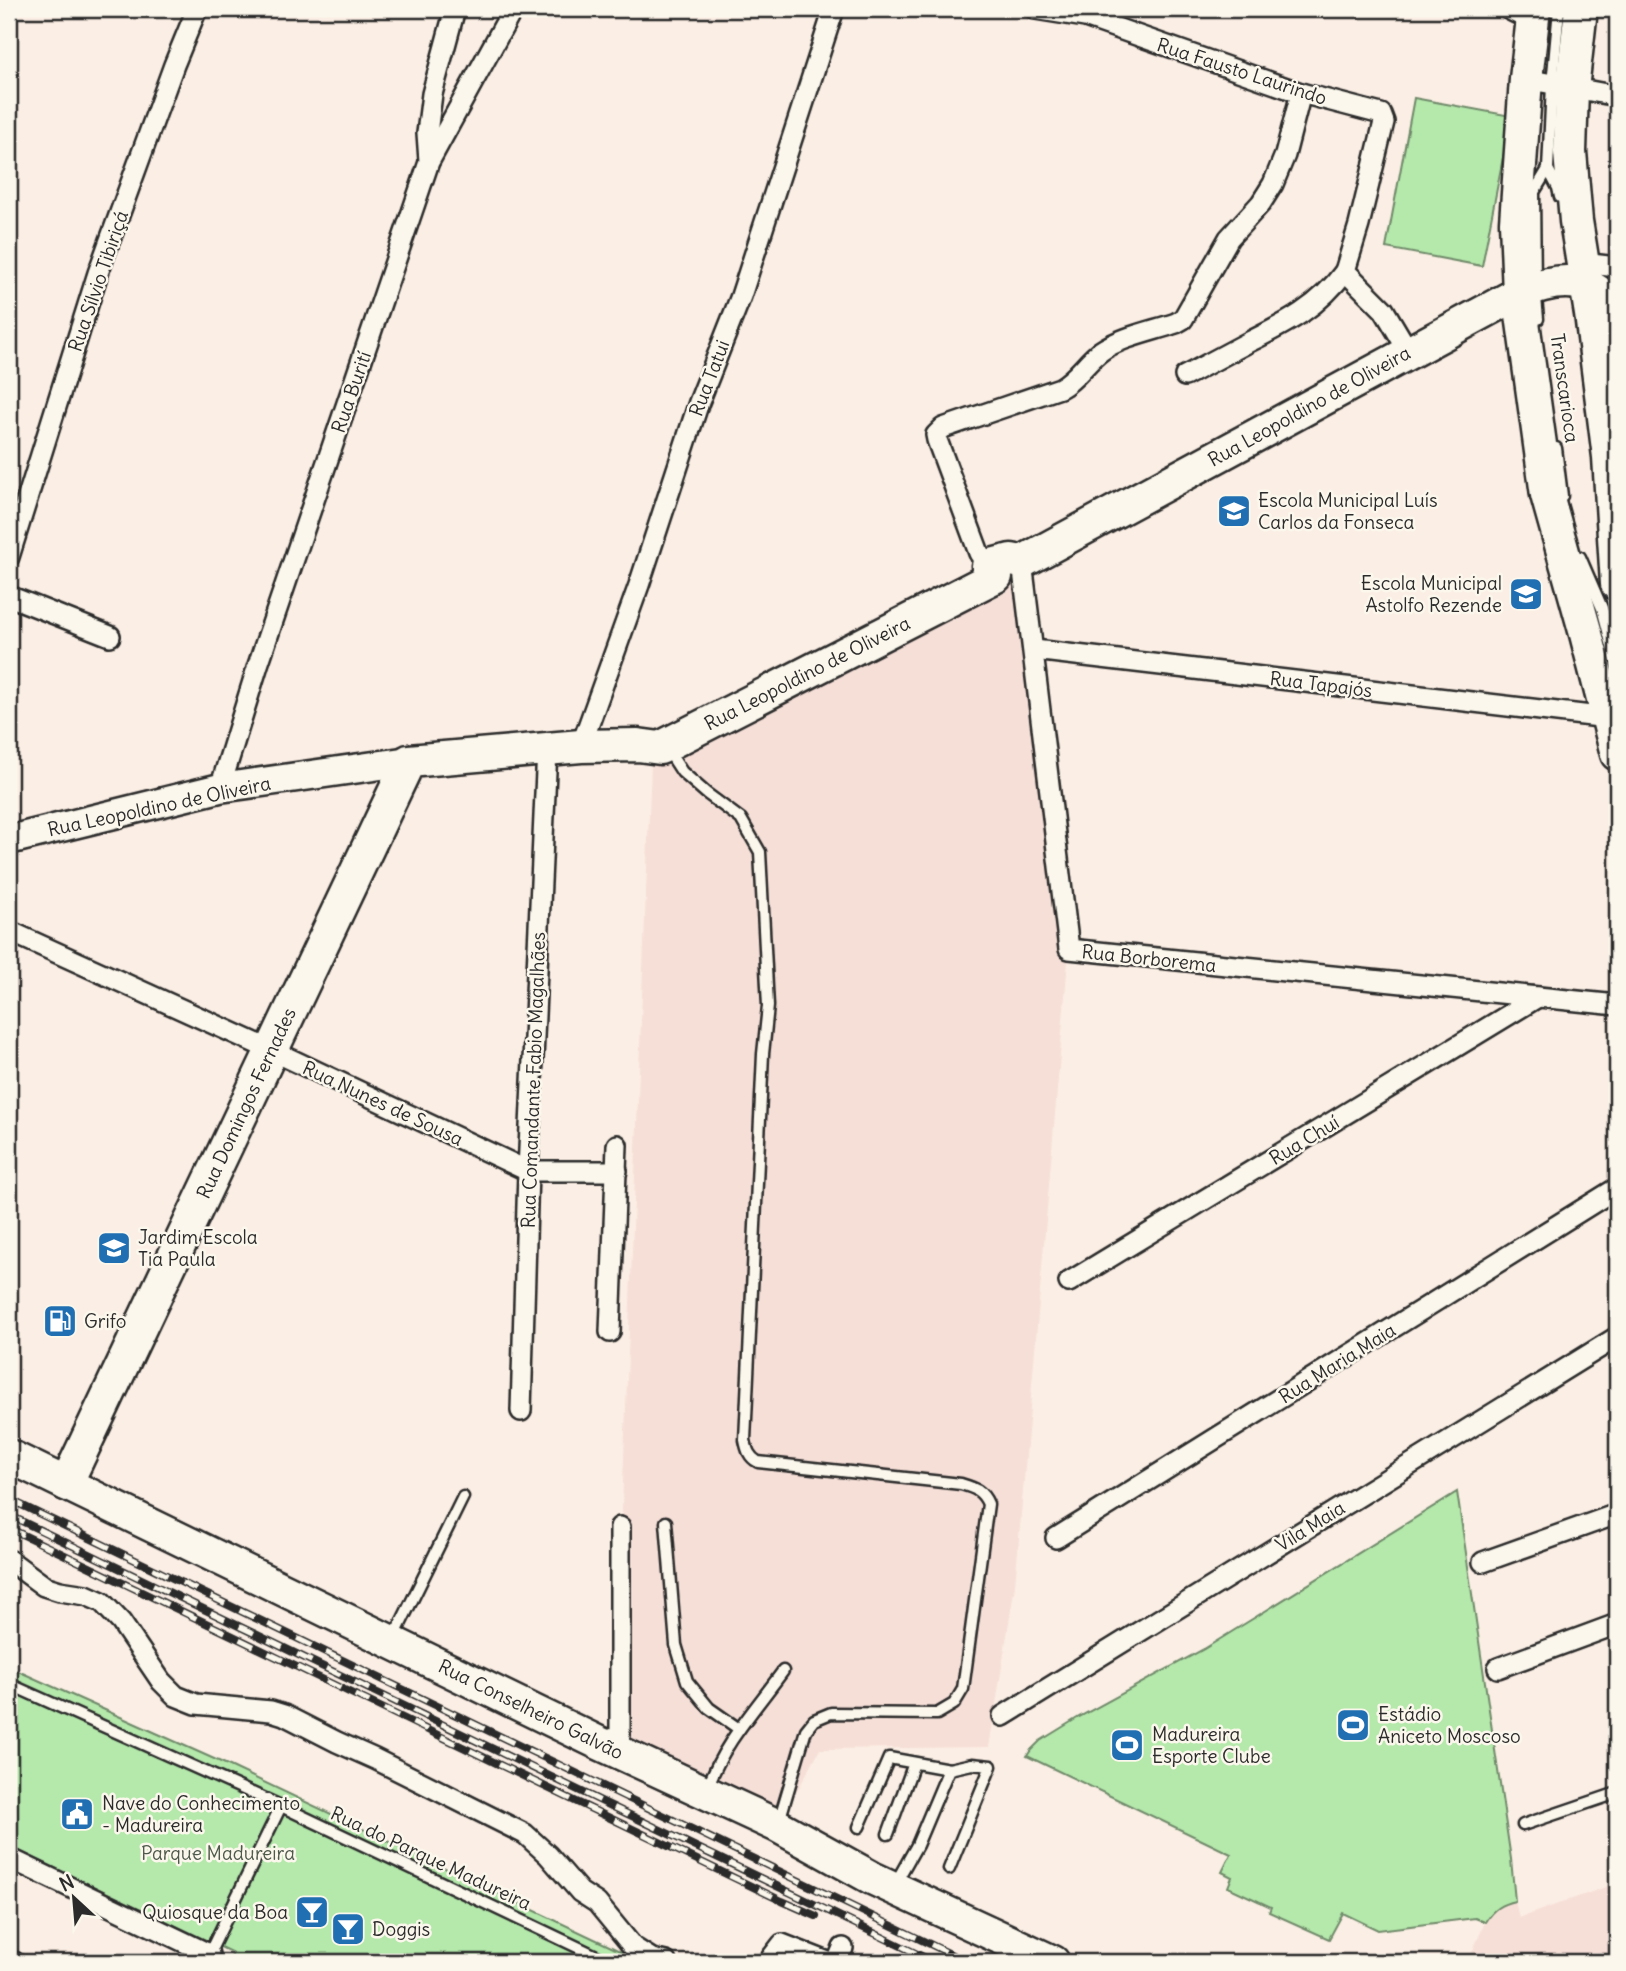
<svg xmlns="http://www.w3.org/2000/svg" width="1626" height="1971" viewBox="0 0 1626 1971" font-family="Delius,sans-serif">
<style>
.built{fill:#f6dfd7}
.green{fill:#b4e9ab;stroke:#708a6b;stroke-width:2}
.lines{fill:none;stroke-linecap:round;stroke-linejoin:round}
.lane-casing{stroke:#2b2b2b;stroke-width:15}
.street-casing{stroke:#2b2b2b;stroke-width:24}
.secondary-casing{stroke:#2b2b2b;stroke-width:33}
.primary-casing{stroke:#2b2b2b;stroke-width:37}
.lane{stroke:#fbf7ec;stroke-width:10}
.street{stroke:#fbf7ec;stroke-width:19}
.secondary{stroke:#fbf7ec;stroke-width:28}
.primary{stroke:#fbf7ec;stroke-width:32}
.rail-casing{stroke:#2b2b2b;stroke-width:8}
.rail{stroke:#fbf7ec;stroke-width:5;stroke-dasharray:16;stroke-linecap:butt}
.labels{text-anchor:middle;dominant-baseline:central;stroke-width:5;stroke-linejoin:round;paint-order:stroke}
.street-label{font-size:19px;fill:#2b2b2b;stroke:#fbf7ec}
.poi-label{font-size:19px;fill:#2b2b2b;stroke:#fbf7ec;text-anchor:start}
.park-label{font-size:19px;fill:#4d5a4b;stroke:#fbf7ec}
</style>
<rect width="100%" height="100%" fill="#fbeee4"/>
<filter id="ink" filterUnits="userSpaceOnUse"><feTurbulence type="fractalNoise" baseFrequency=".0143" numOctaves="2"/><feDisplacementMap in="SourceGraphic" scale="14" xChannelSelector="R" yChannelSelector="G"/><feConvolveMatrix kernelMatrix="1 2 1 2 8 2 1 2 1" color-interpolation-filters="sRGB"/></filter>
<g filter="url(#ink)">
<g class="built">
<polygon points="1022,562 1069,949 1015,1585 989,1747 820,1749 778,1826 620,1736 620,1561 652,738"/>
<polygon points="1617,1883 1617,1962 1468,1962 1485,1922 1491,1913 1503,1904 1515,1901 1519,1918"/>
</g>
<g class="green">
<polygon points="1414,98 1511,116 1482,266 1386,248"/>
<path d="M1457 1492 1511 1859 1515 1901C1501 1904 1493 1909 1485 1922L1475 1918 1378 1930 1343 1913 1329 1939 1269 1912 1271 1907 1228 1887 1232 1877 1222 1872 1231 1854 1027 1756 1031 1750 1040 1741 1079 1717 1204 1649Z"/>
<polygon points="9,1667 232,1767 643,1962 229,1962 233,1953 9,1846"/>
</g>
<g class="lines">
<g class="lane-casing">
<g id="lane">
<polyline points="1548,169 1558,188 1560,197"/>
<polyline points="1538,319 1535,287 1534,192 1548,169 1552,85 1559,9"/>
<polyline points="1556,448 1562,496"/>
<polyline points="1580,557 1602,608 1617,665"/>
<path d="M664 750 671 755 682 772 706 793 741 819 760 852 768 1006 763 1054 745 1440C747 1450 749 1457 758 1462L961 1484C974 1488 982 1490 988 1504L963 1689 954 1704 937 1714 831 1713 814 1720 806 1730 779 1821"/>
<polyline points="666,1522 676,1645 687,1681 709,1708 739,1729"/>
<polyline points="393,1639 463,1497"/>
<polyline points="9,1684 281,1806 609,1962"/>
<path d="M707 1789C722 1745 756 1708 783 1671"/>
<polyline points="1523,1825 1617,1793"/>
<polyline points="859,1827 889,1758 949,1769"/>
<polyline points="888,1834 914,1763"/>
<polyline points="895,1884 917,1845 949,1769 972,1764 991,1766 949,1869"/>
<polyline points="209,1954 281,1806"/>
</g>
</g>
<g class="street-casing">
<g id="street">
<polyline points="1035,9 1085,17 1301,93 1381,114 1384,122 1359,225 1345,271 1384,310 1409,352"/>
<polyline points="1508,9 1532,21"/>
<polyline points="1526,79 1617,96"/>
<polyline points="429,161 427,133 432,94 455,9"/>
<polyline points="1582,263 1617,267"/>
<path d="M1185 376C1206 365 1226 354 1247 343 1287 323 1318 308 1345 271"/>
<polyline points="9,557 98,273 174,65 197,9"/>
<polyline points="1022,562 1069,949 1617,1005"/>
<path d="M988 566 979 553 937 440 936 435 943 428 1060 388C1077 379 1086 362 1101 351 1121 337 1153 331 1176 323L1183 319 1229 238 1261 203 1273 184 1285 155 1301 93"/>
<polyline points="9,596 110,636"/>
<polyline points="1034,650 1608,718"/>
<polyline points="581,746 639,585 699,402 741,296 834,9"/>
<polyline points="220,788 258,665 429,162 513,9"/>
<polyline points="9,931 271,1050 528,1171 617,1171"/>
<polyline points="1069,1282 1538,997"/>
<polyline points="610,1332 617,1145"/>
<polyline points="521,1411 528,1171 547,749"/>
<polyline points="1056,1538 1617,1188"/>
<polyline points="9,1560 44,1586 60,1591 86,1595 102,1602 121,1622 161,1681 176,1696 196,1704 271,1711 284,1715 337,1742 375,1759 525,1834 548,1855 580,1892 597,1903 633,1947 652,1959 666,1962"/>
<polyline points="1483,1562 1617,1514"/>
<polyline points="1498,1668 1617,1624"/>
<polyline points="1003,1716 1617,1337"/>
<polyline points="599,1743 620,1736 620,1527"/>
<polyline points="9,1858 209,1954 206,1962"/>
<polyline points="9,1960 14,1962"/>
<polyline points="768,1962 782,1944 828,1962"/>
<polyline points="837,1962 843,1948"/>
</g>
</g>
<g class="secondary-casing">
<polyline id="secondary" points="9,840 220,788 409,761"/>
</g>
<g class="primary-casing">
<g id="primary">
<polyline points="1534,9 1526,79 1516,222 1519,293 1547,495 1586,634 1617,754"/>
<polyline points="1581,9 1572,89 1570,152 1576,221 1591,314 1609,457 1617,584"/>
<polyline points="9,1456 599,1743 778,1826 872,1878 1053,1962"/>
<path d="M66 1484 409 761 581 746 638 745 660 748 996 576 988 566 1011 560 1022 562 1519 293C1560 276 1604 273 1617 325"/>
</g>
</g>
<use href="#lane" class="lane"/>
<use href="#street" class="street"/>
<use href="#secondary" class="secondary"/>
<use href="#primary" class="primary"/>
<g class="rail-casing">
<g id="rail">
<polyline points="9,1499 967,1962"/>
<polyline points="9,1515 934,1962"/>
<polyline points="9,1528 782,1901 816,1916"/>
</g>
</g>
<use href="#rail" class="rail"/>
</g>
</g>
<defs>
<g id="school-square" transform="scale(1.75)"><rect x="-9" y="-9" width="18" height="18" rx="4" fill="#1f6fb2" stroke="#fbf7ec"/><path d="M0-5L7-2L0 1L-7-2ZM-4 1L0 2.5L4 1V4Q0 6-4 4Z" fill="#fff"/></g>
<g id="fuel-square" transform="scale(1.75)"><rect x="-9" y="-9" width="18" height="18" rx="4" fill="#1f6fb2" stroke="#fbf7ec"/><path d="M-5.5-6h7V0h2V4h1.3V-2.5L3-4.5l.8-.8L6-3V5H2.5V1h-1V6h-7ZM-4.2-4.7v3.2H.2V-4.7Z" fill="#fff"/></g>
<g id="stadium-square" transform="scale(1.75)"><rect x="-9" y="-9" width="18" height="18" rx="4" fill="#1f6fb2" stroke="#fbf7ec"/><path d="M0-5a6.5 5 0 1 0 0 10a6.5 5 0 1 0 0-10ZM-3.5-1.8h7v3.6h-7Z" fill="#fff"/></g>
<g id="civic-square" transform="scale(1.75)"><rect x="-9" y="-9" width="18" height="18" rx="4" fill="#1f6fb2" stroke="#fbf7ec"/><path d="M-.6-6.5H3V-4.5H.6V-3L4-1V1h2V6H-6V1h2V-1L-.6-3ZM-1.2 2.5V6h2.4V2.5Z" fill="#fff"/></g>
<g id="bar-square" transform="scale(1.75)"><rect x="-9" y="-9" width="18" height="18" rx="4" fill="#1f6fb2" stroke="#fbf7ec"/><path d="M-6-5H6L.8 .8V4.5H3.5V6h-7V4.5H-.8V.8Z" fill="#fff"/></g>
</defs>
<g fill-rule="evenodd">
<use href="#school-square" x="1234" y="511"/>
<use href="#school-square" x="1526" y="594"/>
<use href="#school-square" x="114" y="1248"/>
<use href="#fuel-square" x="60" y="1321"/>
<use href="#stadium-square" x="1353" y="1725"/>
<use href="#stadium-square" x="1127" y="1745"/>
<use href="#civic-square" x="77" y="1814"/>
<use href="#bar-square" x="312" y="1912"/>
<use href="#bar-square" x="348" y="1929"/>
</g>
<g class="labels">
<g class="street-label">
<text transform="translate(1242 71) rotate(18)">Rua Fausto Laurindo</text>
<text transform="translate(98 281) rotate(-71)">Rua Sílvio Tibiriçá</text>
<text transform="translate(709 378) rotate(-69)">Rua Tatui</text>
<text transform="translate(1565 388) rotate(82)">Transcarioca</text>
<text transform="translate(351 392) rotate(-71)">Rua Burití</text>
<text transform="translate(1309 406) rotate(-29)">Rua Leopoldino de Oliveira</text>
<text transform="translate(807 673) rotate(-27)">Rua Leopoldino de Oliveira</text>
<text transform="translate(1321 684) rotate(7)">Rua Tapajós</text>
<text transform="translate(159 806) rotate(-12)">Rua Leopoldino de Oliveira</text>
<text transform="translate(1149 958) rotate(6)">Rua Borborema</text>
<text transform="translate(533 1080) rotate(-88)">Rua Comandante Fabio Magalhães</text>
<text transform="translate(246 1103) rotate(-65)">Rua Domingos Fernades</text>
<text transform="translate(383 1103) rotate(25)">Rua Nunes de Sousa</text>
<text transform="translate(1304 1140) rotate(-31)">Rua Chuí</text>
<text transform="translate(1337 1363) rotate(-32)">Rua Maria Maia</text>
<text transform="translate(1310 1526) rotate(-32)">Vila Maia</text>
<text transform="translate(531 1709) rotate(26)">Rua Conselheiro Galvão</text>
<text transform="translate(431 1858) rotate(25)">Rua do Parque Madureira</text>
</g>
<g class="poi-label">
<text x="1258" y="500">Escola Municipal Luís<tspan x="1258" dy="22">Carlos da Fonseca</tspan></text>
<text x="1502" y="583" text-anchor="end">Escola Municipal<tspan x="1502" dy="22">Astolfo Rezende</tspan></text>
<text x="138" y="1237">Jardim Escola<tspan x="138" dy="22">Tia Paula</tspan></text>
<text x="84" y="1321">Grifo</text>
<text x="1378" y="1714">Estádio<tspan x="1378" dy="22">Aniceto Moscoso</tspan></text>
<text x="1152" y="1734">Madureira<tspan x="1152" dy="22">Esporte Clube</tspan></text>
<text x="102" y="1803">Nave do Conhecimento<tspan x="102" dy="22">- Madureira</tspan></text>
<text x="288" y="1912" text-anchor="end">Quiosque da Boa</text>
<text x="372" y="1929">Doggis</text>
</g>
<g class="park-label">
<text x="218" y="1853">Parque Madureira</text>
</g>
</g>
<rect width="1626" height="1971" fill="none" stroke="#fbf7ec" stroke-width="35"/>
<rect x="18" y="18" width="1591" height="1936" fill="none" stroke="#2b2b2b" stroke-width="2.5" filter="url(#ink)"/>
<g transform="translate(74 1898) rotate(334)" stroke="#fbf7ec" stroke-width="5" paint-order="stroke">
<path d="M0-5L12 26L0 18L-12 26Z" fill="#2b2b2b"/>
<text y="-10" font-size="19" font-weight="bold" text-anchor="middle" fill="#2b2b2b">N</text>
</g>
</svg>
